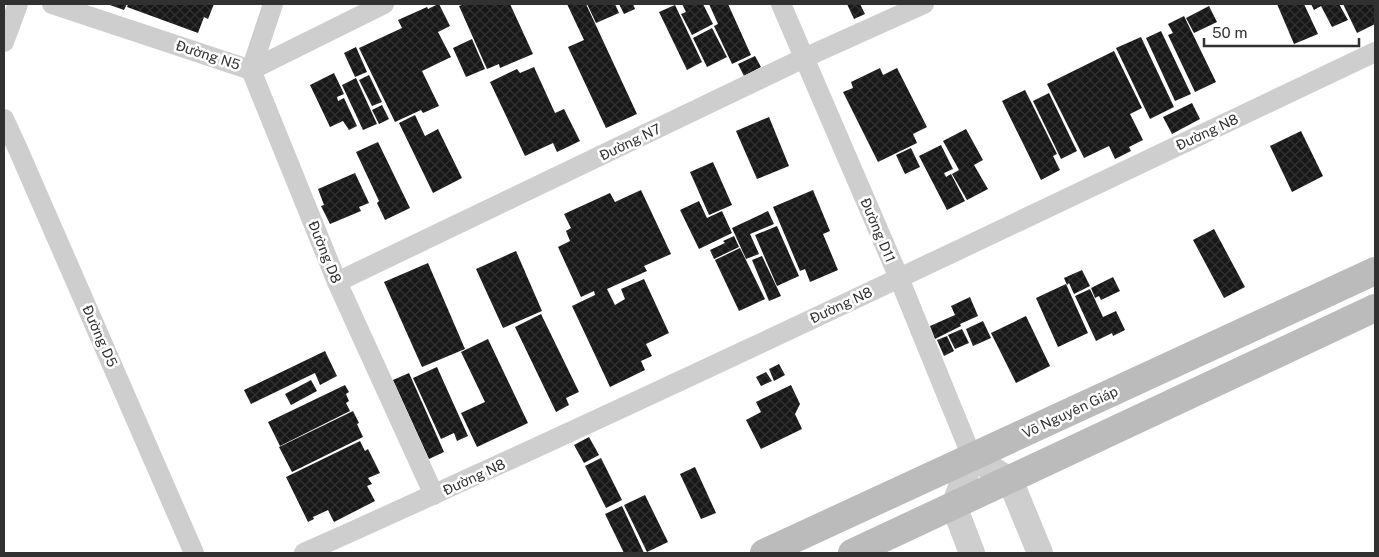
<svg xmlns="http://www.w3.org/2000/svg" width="1379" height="557" viewBox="0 0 1379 557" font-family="'Public Sans',sans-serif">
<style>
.building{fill:url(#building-cross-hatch)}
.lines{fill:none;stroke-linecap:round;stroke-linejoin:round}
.minor{stroke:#cecece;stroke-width:20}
.tertiary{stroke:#cecece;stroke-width:26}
.secondary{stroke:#bbb;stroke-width:28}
.labels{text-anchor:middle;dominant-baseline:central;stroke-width:5;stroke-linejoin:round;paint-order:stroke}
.street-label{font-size:14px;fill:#313131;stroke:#fff}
</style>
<defs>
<pattern id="building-cross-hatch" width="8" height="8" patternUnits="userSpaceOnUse" patternTransform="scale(1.25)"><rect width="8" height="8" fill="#181818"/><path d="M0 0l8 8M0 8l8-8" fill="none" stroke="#313131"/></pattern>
</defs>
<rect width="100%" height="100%" fill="#fff"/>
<g class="building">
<polygon points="107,4 127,4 124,10"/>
<polygon points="128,4 214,4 208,19 204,17 198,33 127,7"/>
<polygon points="438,4 439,4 450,26 438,32 451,57 422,71 439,106 423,113 421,110 395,122 359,48 402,28 398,20 427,7 428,9"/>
<polygon points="465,4 510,4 533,54 500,68 499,64 487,69 459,6"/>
<polygon points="567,4 586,4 637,114 606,128 568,47 584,40"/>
<polygon points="587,4 615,4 619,13 596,23"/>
<polygon points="619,4 633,4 635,9 624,14"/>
<polygon points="682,4 703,4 713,24 692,35 681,14 686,12"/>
<polygon points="709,4 728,4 751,55 732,64 714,26 718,24"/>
<polygon points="847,4 860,4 865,14 854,19"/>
<polygon points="1277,4 1304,4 1318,34 1294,44"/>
<polygon points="1311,4 1339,4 1348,20 1332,27 1321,6 1314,10"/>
<polygon points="1343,4 1375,4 1375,24 1357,33"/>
<polygon points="675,5 702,62 687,70 659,12"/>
<polygon points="1209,6 1217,22 1194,33 1186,18"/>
<polygon points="1184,16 1216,82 1195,92 1168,35 1173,33 1168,24"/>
<polygon points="712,28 727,57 707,67 693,38"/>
<polygon points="1161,31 1191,94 1175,101 1146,38"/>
<polygon points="1141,37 1174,107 1150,119 1116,48"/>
<polygon points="472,39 485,69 466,77 453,48"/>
<polygon points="356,47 367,72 355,77 344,53"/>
<polygon points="1114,51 1142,108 1130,114 1143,140 1129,147 1131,151 1115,159 1109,146 1084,158 1047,84"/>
<polygon points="755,56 761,67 744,76 738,64"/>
<polygon points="534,67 555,113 564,109 580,141 557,152 553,143 525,156 490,82 517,69 520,73"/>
<polygon points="880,68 883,75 897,68 927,127 913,134 917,143 878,162 843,92 853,88 851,82"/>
<polygon points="334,73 344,94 337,97 338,101 344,98 357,126 349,130 343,121 330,127 310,85"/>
<polygon points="369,75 382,102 372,106 359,80"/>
<polygon points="356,78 377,124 363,130 342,85"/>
<polygon points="1025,90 1057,154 1053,156 1060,170 1041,180 1002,101"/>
<polygon points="1049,93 1077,151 1061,159 1033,101"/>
<polygon points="1192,103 1200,119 1172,134 1163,117"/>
<polygon points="382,105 389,119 379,124 372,110"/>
<polygon points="415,115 425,136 438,129 462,178 433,193 399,123"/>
<polygon points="769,117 789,166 757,179 736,131"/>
<polygon points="966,129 983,160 974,165 988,189 967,200 952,174 959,170 943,141"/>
<polygon points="1301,131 1323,176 1292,192 1270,146"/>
<polygon points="378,142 410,208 385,220 377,203 379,201 356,152"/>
<polygon points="941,145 953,169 944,173 946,177 951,174 965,201 947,210 919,156"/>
<polygon points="911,148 920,167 905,174 896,155"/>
<polygon points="713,162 732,205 709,215 690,172"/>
<polygon points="355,173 369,203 359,207 361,211 330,224 321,206 324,205 318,189"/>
<polygon points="641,190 671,254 644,266 647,271 607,289 615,305 625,299 621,289 644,279 669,333 646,344 652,356 641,361 645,370 610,387 572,306 595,295 594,291 581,297 558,247 570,241 566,231 571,228 564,214 610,193 615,202"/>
<polygon points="813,190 830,231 823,234 838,270 810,282 805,269 800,271 773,207"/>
<polygon points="699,201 707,218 722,211 732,233 699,249 680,210"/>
<polygon points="768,211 774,224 750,234 759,254 746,259 732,228"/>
<polygon points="777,226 799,276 777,286 755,235"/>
<polygon points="1214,229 1245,287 1224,298 1193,240"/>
<polygon points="734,236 739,247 714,259 710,250 725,243 723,241"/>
<polygon points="740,248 765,299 739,311 715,260"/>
<polygon points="516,251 542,311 503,328 476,269"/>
<polygon points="762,256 781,296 769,301 752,260"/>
<polygon points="428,263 465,349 422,367 384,282"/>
<polygon points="1082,270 1090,286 1074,294 1069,283 1067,285 1064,278"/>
<polygon points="1113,277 1120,291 1101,300 1099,296 1095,298 1091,288"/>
<polygon points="1066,284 1088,333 1058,347 1036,298"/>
<polygon points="1090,289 1103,317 1116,311 1125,330 1113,336 1112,333 1096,341 1075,296"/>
<polygon points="970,297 978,316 960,324 961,326 935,339 930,326 955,315 951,306"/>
<polygon points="541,314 579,392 566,398 569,405 556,412 515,327"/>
<polygon points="1026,316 1050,366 1016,383 991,333"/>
<polygon points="983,321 991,338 973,346 966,329"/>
<polygon points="962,329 969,343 955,349 948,335"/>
<polygon points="947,336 954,351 944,356 937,340"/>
<polygon points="488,339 528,423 477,447 461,413 485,402 461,352"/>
<polygon points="325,351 337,376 320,385 315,373 251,404 244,390"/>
<polygon points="779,364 785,375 774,381 769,369"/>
<polygon points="437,367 468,436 457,441 454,433 441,439 413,378"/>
<polygon points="766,372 772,381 761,386 756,377"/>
<polygon points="409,373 444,452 429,459 393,380"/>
<polygon points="311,380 317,391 291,405 285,394"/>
<polygon points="345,385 349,392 346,394 349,401 346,403 350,411 280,446 268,422"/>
<polygon points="791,385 800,404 795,414 802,429 761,449 746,420 761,412 756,402"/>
<polygon points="353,411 359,423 357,424 363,437 292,472 279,447"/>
<polygon points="589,437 599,455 584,463 574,445"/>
<polygon points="360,441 365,451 368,449 380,473 368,478 372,484 367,486 375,501 334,522 328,510 313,517 314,519 308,522 286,477"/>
<polygon points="601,458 622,500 606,508 585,466"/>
<polygon points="695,467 716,513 701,519 680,474"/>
<polygon points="645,495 668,542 647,552 624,505"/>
<polygon points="622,506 644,553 624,553 605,514"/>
</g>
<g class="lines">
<g class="minor">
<polyline points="52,4 251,70 384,4"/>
<polyline points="273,4 251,70 337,282 434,495"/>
<polyline points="781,4 899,278 972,457"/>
<polyline points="4,42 18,4"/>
<polyline points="4,119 17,147 194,553"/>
<polyline points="337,282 804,58 924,4"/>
<path d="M304 553C664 392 1019 221 1375 52"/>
</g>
<polyline class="tertiary" points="972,553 954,506 972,457 1010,480 1040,553"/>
<g class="secondary">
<polyline points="764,553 1375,271"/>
<polyline points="852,553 1375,308"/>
</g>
</g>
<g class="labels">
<g class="street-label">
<text transform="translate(208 55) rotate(18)">Đường N5</text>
<text transform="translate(1207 132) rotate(-25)">Đường N8</text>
<text transform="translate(630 142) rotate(-26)">Đường N7</text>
<text transform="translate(878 230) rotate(67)">Đường D11</text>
<text transform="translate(325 252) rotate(68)">Đường D8</text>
<text transform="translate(841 305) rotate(-25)">Đường N8</text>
<text transform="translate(100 336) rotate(66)">Đường D5</text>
<text transform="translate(1070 412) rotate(-25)">Võ Nguyên Giáp</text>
<text transform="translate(474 477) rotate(-25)">Đường N8</text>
</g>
</g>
<rect width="1379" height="557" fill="none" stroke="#313131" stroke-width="10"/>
<path d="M1204 38v8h155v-8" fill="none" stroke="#313131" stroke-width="2.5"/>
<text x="1212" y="38" font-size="15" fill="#313131" stroke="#ffffff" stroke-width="4" paint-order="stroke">50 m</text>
</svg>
